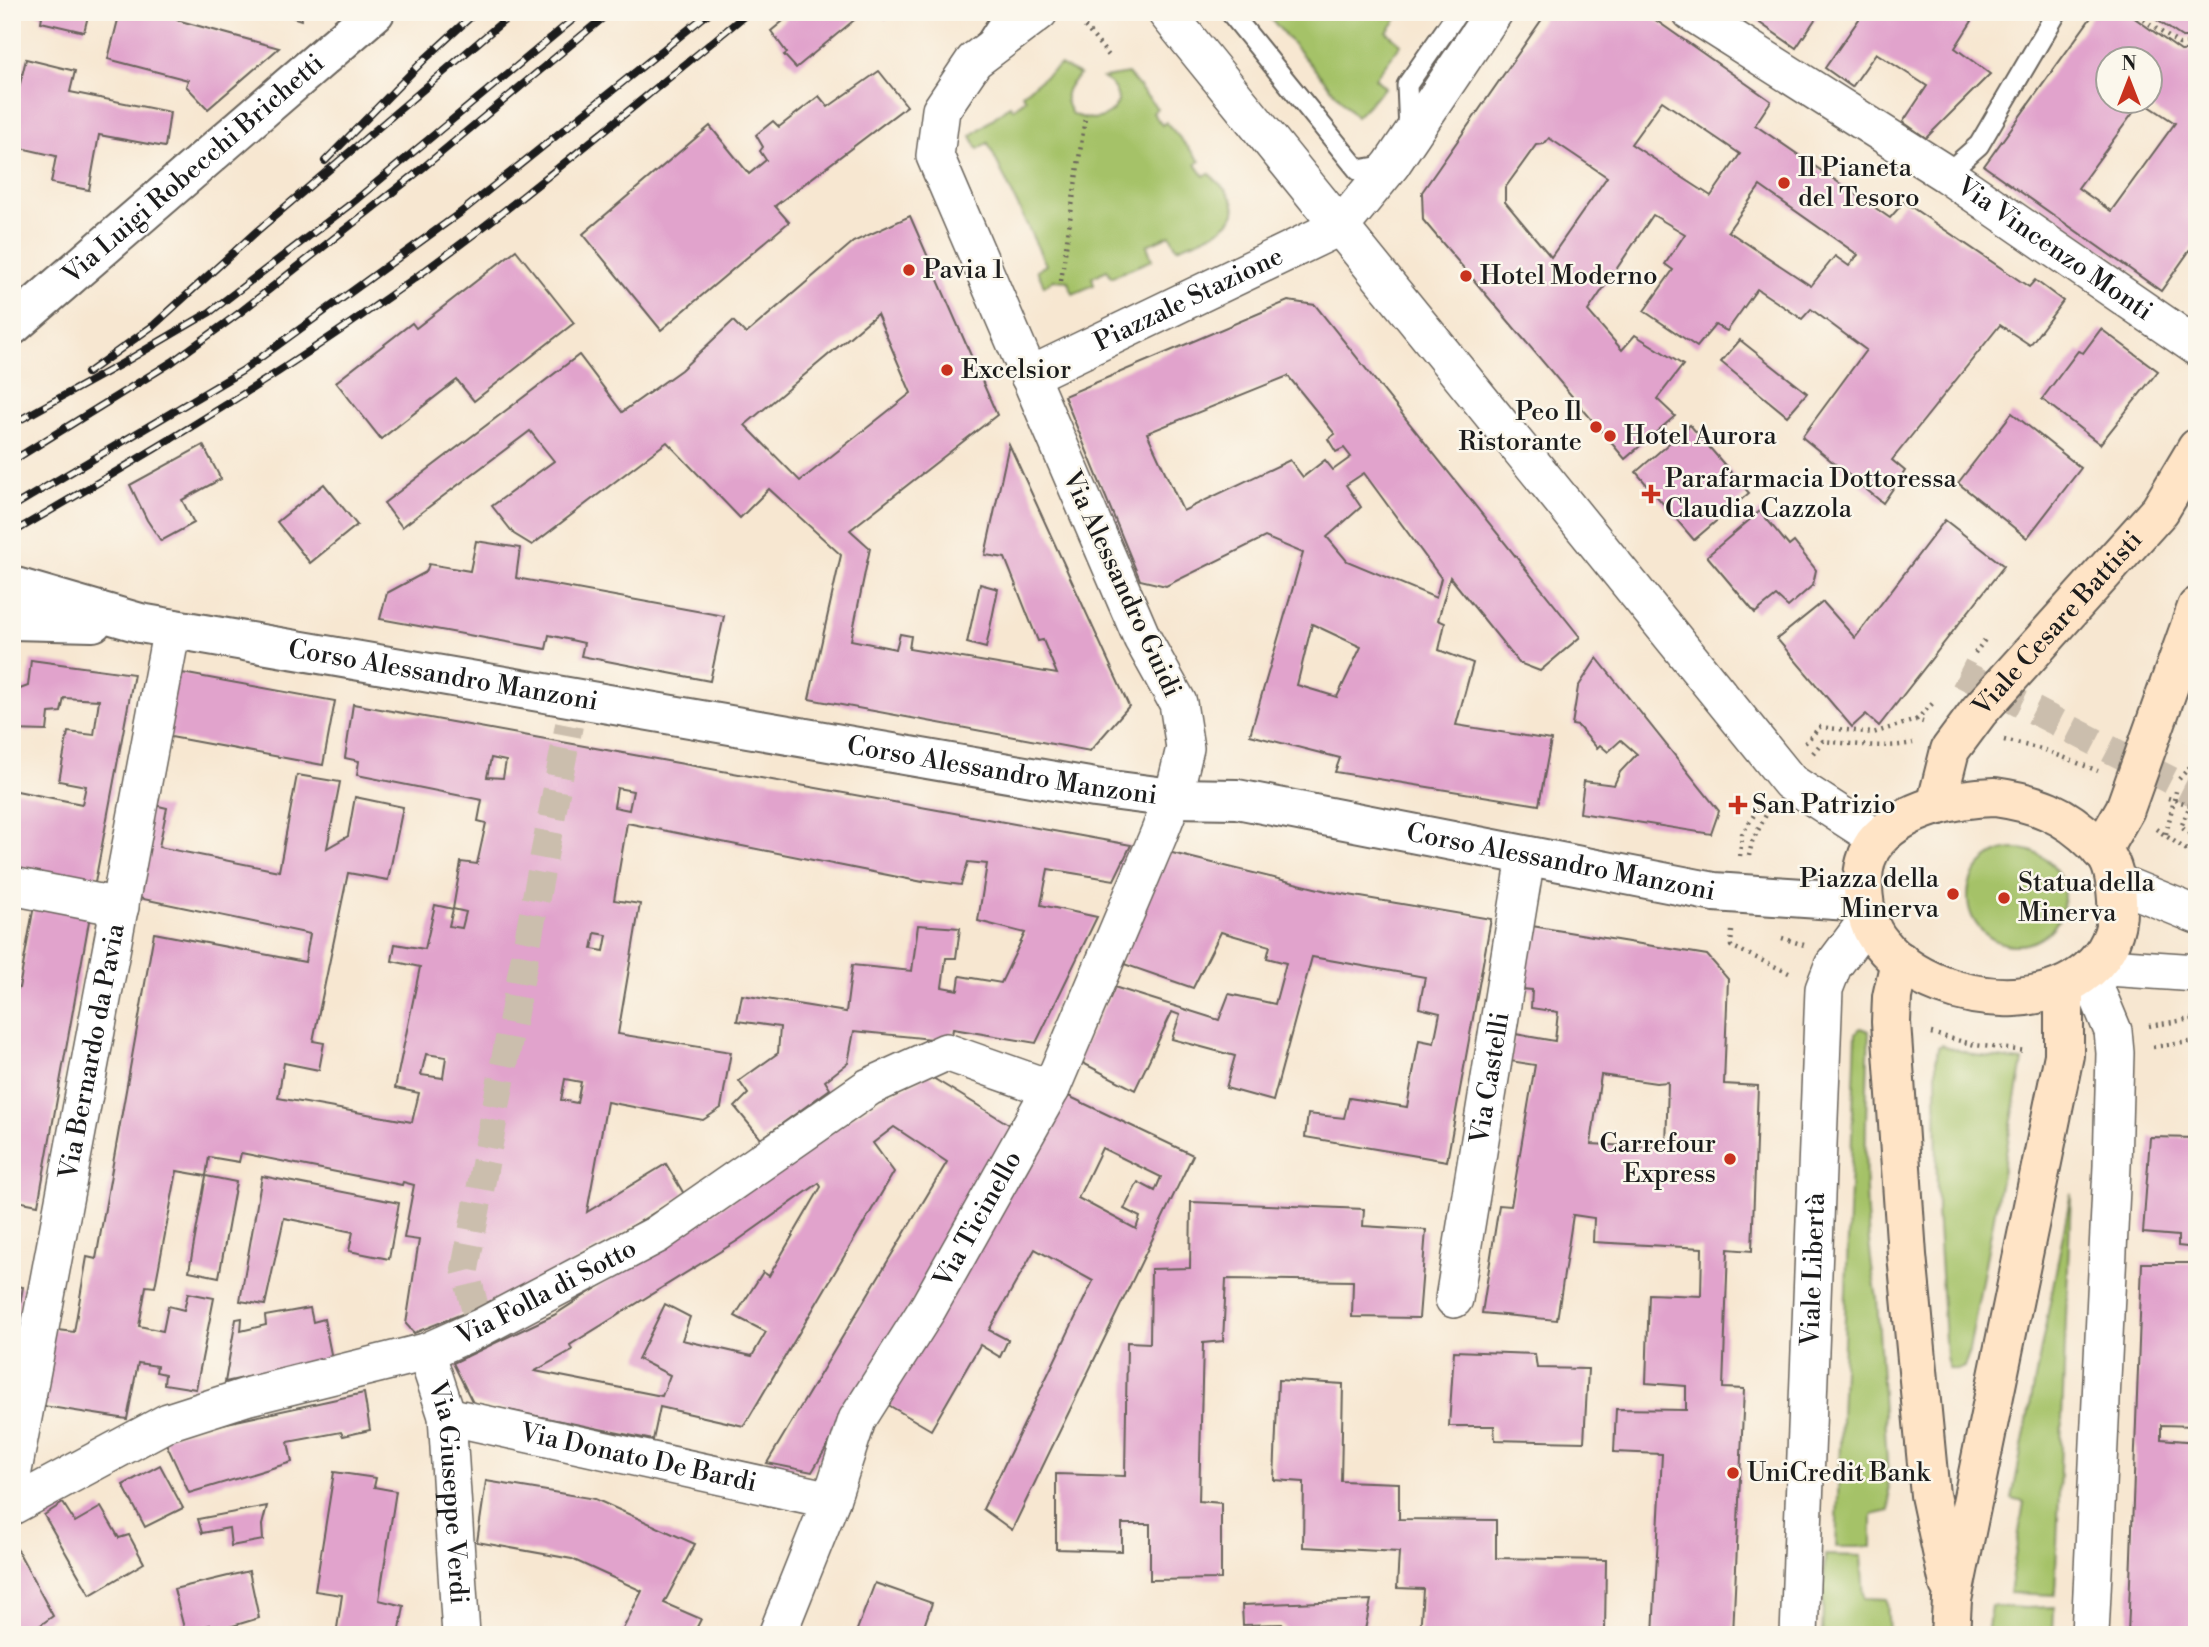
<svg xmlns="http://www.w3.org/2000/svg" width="2209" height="1647" viewBox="0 0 2209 1647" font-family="'Libre Bodoni',serif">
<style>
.green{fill:#a5c268;stroke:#606f42;stroke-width:2}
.building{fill:#e1a3cc;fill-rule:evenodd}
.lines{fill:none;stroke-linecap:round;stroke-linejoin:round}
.pedestrian-tunnel{stroke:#cbbead;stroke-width:28;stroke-dasharray:28 14;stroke-linecap:butt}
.service-casing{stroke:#69635b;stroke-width:23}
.minor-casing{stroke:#69635b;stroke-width:40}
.tertiary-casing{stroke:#69635b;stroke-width:42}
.secondary-casing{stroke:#69635b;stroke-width:42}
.path{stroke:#69635b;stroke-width:4.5;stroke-dasharray:2 5;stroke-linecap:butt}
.service{stroke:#fff;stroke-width:19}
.minor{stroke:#fff;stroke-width:37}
.tertiary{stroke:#fff;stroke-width:38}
.secondary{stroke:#ffe4c6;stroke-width:38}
.rail-casing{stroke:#1c1c1c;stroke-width:8}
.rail{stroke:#fbf7ec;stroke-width:5;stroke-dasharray:16;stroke-linecap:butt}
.poi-dot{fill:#c8321e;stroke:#fbf7ec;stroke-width:2.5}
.labels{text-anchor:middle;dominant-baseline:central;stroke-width:5;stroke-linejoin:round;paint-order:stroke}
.poi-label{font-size:26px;fill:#1c1c1c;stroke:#fbf7ec;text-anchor:start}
.street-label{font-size:26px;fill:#1c1c1c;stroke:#fbf7ec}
</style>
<rect width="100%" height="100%" fill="#fbf7ec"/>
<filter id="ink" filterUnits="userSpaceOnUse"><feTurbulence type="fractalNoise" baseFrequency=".0143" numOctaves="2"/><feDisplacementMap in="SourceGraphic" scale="14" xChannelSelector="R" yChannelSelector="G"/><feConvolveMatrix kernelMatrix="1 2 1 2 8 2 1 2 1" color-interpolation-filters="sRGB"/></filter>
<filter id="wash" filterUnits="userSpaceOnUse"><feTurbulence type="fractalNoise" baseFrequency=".00686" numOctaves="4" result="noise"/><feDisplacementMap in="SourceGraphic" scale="28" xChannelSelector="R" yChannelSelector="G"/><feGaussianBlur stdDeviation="1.57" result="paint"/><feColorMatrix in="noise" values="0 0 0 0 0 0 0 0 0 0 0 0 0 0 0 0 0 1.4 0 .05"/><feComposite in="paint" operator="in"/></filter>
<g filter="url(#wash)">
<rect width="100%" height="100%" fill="#f7e7d1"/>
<g class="green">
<polygon points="1265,12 1402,12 1387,32 1401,44 1375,78 1385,87 1356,117"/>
<path d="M1060 65 1080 75C1065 87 1061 97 1072 114 1091 122 1108 121 1118 102 1118 91 1112 84 1103 78L1128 74 1157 108 1153 113 1162 125 1166 122 1200 161 1196 164 1204 176 1209 173C1216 181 1226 189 1231 198 1249 226 1194 241 1177 248L1170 235 1147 245 1152 260 1111 277 1107 270 1092 277 1094 285 1073 294 1068 281 1054 280 1044 286 1037 270 1046 265 988 143 978 149 971 136 1010 105 1013 109 1026 99 1022 94Z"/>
<circle cx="2016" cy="897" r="48"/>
<path d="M1860 1028 1869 1031C1866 1121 1860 1210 1877 1298L1890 1511 1872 1515V1547H1836L1856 1033Z"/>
<polygon points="1942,1045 1974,1055 2023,1061 1968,1356 1964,1367 1957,1370 1949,1368 1946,1357 1937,1210 1936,1061 1938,1047"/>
<polygon points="2071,1193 2055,1595 2009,1593 2024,1502 2012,1499"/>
<polygon points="1825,1555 1861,1556 1864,1598 1887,1599 1889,1635 1822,1635"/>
<polygon points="1991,1606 2025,1608 2054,1607 2053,1635 1987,1635"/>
</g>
<g id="blocks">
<g class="building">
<polygon points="33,12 89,12 84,32 41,22 42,16"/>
<polygon points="120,12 180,12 177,20 279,48 208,109 186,86 188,80 108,59"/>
<polygon points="277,12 304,12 301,20"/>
<polygon points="794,12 864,12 796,68 784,55 787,53 771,31"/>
<polygon points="879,12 894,12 885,20"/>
<path d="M1547 12H1644L1771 101 1755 125 1890 218 1904 202 2029 287 2035 280 2063 301 2030 345 2000 325 1892 460 1905 471 1883 503 1802 437 1866 350 1811 309 1802 319 1757 289 1727 331 1715 325 1697 347 1644 311 1673 270 1665 264 1685 234 1653 215 1588 311 1622 350 1635 335 1683 365 1657 399 1675 416 1625 459 1423 220 1422 192ZM1662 101 1740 154 1711 196 1631 144ZM1549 138 1607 177 1551 257 1505 202V188L1536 145 1544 144ZM1760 186 1858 255 1849 266 1835 256 1811 286 1728 231Z"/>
<polygon points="1744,12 1820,12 1796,48"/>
<polygon points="1864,12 1959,12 1972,21 1955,48 1990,74 1926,138 1903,122 1927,86 1876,53 1852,87 1825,68"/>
<path d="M2095 12H2126L2181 51 2197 50V240L2161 291 1984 166ZM2108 60H2150V102H2143L2175 123 2111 211 2078 188 2141 102H2108Z"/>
<polygon points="2145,12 2197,12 2197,37 2182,37"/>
<polygon points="26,59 75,71 70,92 170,112 165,147 99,135 89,190 51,183 56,156 12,146 12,117"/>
<polygon points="879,71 907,106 775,206 789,222 661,330 583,234 710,126 749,174 766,160 760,151 763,147 756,135 773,121 779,127 819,96 828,107"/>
<path d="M910 216 997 415 850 530 870 548 851 640 896 649 900 634 911 636 909 649 1057 674 1043 640 1038 641 1005 558 985 555 1009 444 1129 706 1090 751 809 699 841 555 769 489 740 518 667 442 532 545 514 534 492 506 554 461 530 431 402 527 384 503 579 355 622 412 681 370 733 321 746 334 853 242ZM877 314 911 393 800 481 745 425Z"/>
<polygon points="516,250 574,323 474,401 457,380 381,439 336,382 412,323 416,328"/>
<path d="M1288 301 1315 305 1580 637 1540 671 1519 663 1450 577 1438 620 1445 623 1439 650 1473 663 1456 725 1551 740 1539 805 1335 772 1340 758 1250 735 1303 553 1265 537 1166 586 1140 580 1064 396ZM1288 376 1335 434 1328 439 1336 452 1344 448 1351 457 1333 470 1325 460 1303 477 1290 460 1183 511 1147 433ZM1364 473 1441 578 1436 598 1347 561 1327 537 1361 507 1346 485ZM1312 624 1361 647 1337 697 1297 685Z"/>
<polygon points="2101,329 2158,371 2100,444 2042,399 2078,351 2083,353"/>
<polygon points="1740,340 1807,393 1787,416 1721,362"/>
<polygon points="2012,413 2081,468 2027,538 1958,483"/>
<polygon points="1690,425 1749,493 1694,540 1636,472"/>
<polygon points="203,445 221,479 182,500 194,523 161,541 147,520 130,485"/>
<polygon points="324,484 357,525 310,563 277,522"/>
<polygon points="1760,511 1789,546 1794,542 1816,570 1813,585 1788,607 1776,596 1755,613 1707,556"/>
<polygon points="1945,520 2004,566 1879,726 1866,714 1852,727 1777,639 1823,602 1855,638"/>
<polygon points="476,541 520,548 516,578 724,616 710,681 581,656 584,643 549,635 546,649 380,619 387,593 426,572 429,564 470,571"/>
<polygon points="980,584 998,589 986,648 967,643"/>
<polygon points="1597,658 1719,811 1711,834 1580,813 1584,781 1614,785 1620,772 1637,754 1621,740 1608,752 1600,745 1597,748 1578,726 1572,725 1578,687"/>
<polygon points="31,660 134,674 94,888 12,873 12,790 82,804 86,786 59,781 68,732 94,735 99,700 64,698 61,712 49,713 47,731 12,730 12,692 28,686"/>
<polygon points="171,671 335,701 323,765 160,735"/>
<path d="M353 704 656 759 1131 845 1114 880 1048 869 1041 905 1097 917 1036 1043 953 1029 951 1041 854 1031 848 1063 825 1081 830 1089 761 1139 735 1107 748 1094 739 1081 778 1053 780 1027 737 1021 742 995 846 1012 852 965 912 971 918 925 960 928 956 958H946L942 987 958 990 960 976 1001 983 1025 933 978 921 987 864 968 862 961 885 924 880 923 882 627 823 614 900 640 904 618 1034 731 1052 721 1108 703 1120 607 1102 587 1212 666 1164 684 1194 545 1281 414 1333 406 1324 419 1240 404 1238 414 1185 403 1182 402 1185 241 1153 239 1162 209 1157 206 1176 177 1171 155 1287 146 1286 139 1326 163 1331 168 1306 184 1310 188 1293 214 1298 196 1389 164 1384 165 1374 156 1372 157 1366 138 1363 127 1419 37 1405 50 1329 74 1332 87 1257 96 1259 154 933 305 962 310 934 129 896 146 803 167 808 159 847 279 871 297 775 340 782 327 848 348 836 355 797 403 807 388 880 348 873 313 1041 324 1043 319 1070 284 1063 278 1098 412 1122 419 1093 395 1088 420 967 392 961 395 944 425 949 435 905 453 909 461 862 477 864 486 823 478 821 482 800 357 775 359 761 345 758ZM491 758 506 761 503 778 487 777ZM617 788 633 791 629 810 614 807ZM453 909 466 912 462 928 449 926ZM595 933 607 935 604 951 592 949ZM426 1054 446 1057 443 1078 421 1075ZM565 1079 581 1082 577 1103 561 1100Z"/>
<polygon points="1168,852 1331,892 1491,919 1447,1161 1305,1137 1308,1114 1344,1118 1349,1098 1407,1107 1419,1040 1434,1043 1440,1013 1419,1008 1425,977 1312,957 1273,1101 1226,1088 1235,1056 1172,1039 1180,1015 1172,1012 1135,1090 1077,1060 1114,987 1219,1020 1229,994 1275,1004 1286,963 1267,958 1270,946 1221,932 1193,988 1121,963"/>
<polygon points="35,900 91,910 38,1205 12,1200 12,987 19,988"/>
<path d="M1532 926 1707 955 1728 979 1724 1084 1758 1086 1752 1251 1728 1249 1723 1388 1744 1389 1733 1635H1653L1662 1454 1614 1452 1616 1409 1686 1410V1386L1646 1383 1649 1294 1701 1296 1702 1248 1593 1242 1594 1218 1573 1215 1557 1320 1482 1313 1499 1205 1511 1206 1535 1065 1510 1061 1515 1034 1555 1041 1558 1012 1531 1008 1532 990 1522 989ZM1601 1075 1656 1083 1668 1082 1666 1148 1591 1144Z"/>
<path d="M928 1075 1015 1128 812 1472 767 1463 947 1162 894 1127 873 1143 894 1172 744 1426 660 1407 653 1440 473 1403 453 1363 554 1315 715 1212 866 1108ZM819 1183 821 1187 769 1276 763 1272 735 1316 766 1332 752 1356 682 1340 690 1317 665 1304 638 1359 670 1375 662 1396 535 1371 572 1350 570 1345 737 1241Z"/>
<path d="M1062 1093 1193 1155 1012 1530 983 1509 1093 1281 1035 1249 989 1330 1008 1340 1000 1357 980 1345 931 1430 885 1403ZM1102 1148 1161 1177 1155 1191 1138 1182 1124 1209 1140 1217 1136 1229 1078 1198Z"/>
<polygon points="2150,1137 2197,1138 2197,1248 2178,1246 2178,1236 2143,1233"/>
<polygon points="206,1176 236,1182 219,1277 189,1271"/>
<polygon points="262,1176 399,1203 389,1259 349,1251 353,1232 284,1218 265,1305 240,1301"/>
<polygon points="1191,1202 1364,1209 1363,1226 1426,1230 1419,1318 1352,1317 1353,1281 1226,1279 1223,1341 1203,1343 1199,1501 1221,1503 1221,1579 1150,1580 1150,1524 1122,1524 1122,1551 1056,1549 1056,1474 1125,1476 1127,1342 1150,1343 1151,1269 1190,1268"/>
<polygon points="2142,1263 2197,1263 2197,1426 2161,1425 2161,1439 2197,1442 2197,1635 2128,1635"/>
<polygon points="12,1285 23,1287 14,1338 12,1338"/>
<polygon points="310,1308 313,1322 324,1319 332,1359 225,1382 236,1319 242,1318 241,1331 266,1325 265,1316"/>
<polygon points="1454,1351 1535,1354 1537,1368 1588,1369 1584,1442 1495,1440 1494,1426 1449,1426"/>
<polygon points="1278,1380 1343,1384 1341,1481 1399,1483 1399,1519 1496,1520 1496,1558 1606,1560 1605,1631 1554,1631 1554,1635 1420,1635 1423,1589 1397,1588 1399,1552 1303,1547 1304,1482 1274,1480"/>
<polygon points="364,1393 370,1430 343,1436 341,1432 288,1442 292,1462 189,1493 163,1437"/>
<polygon points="160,1465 183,1508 145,1527 123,1485"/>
<polygon points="334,1472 376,1478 374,1487 396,1491 379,1600 404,1606 399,1635 336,1635 342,1595 315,1591"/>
<polygon points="486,1481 595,1499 695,1544 664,1603 701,1619 693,1635 620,1635 642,1591 572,1559 477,1542"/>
<polygon points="63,1503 75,1522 101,1507 119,1538 129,1535 144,1563 90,1595 44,1515"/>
<polygon points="267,1506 262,1525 263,1540 231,1546 229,1528 202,1533 198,1519"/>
<polygon points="17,1549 53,1616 35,1629 38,1635 12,1635 12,1551"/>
<polygon points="249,1571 259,1618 213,1632 210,1625 185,1632 174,1589"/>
<polygon points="875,1583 932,1603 921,1635 855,1635"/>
<polygon points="1371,1600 1364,1635 1290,1635 1282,1624 1243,1625 1242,1605"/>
</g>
</g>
</g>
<g filter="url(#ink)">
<use href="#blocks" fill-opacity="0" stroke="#69635b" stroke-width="2"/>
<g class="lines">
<g class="pedestrian-tunnel">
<polyline points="1959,672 2197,794"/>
<polyline points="476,1312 465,1269 569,725"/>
</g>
<g class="service-casing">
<g id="service">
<polyline points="1230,12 1358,170 1388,165"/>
<polyline points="987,40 1005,12"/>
<polyline points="1409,131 1407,85 1458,12"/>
<polyline points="1946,174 1979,145 2057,12"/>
</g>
</g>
<g class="minor-casing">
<g id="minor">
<polyline points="1166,12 1790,782 1878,839"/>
<path id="s1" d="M1691 12 1946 174 2197 347"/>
<path id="s2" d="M1029 376 1341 226 1391 165 1494 12"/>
<polyline points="2116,882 2197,915"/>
<polyline points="12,886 120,907"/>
<polyline points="2093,966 2197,973"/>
<polyline points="2088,971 2113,1031 2115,1053 2112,1166 2090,1635"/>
<path id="s3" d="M1454 1299 1526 857"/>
<path id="s4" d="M426 1352 447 1416 461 1635"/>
<path id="s5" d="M447 1416 831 1500"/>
<path id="s6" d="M12 1476 172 628"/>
<path id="s7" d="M12 1506 168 1422 249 1396 426 1352 480 1328 656 1235 869 1087 946 1052 1051 1089"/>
<path id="s8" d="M777 1635 831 1500 857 1420 928 1308 1051 1089 1158 836 1173 798 1185 748 1178 703 1142 638 935 156 941 110 974 61 1039 12"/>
<path id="s9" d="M1799 1635 1824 989 1833 966 1868 919"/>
</g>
</g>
<g class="tertiary-casing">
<g id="tertiary">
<path id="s10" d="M12 326 375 12"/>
<path id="s11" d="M12 586 140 623 1095 788 1173 798 1237 799 1714 892 1864 902"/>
<polyline points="12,620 93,622"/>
</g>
</g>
<g class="secondary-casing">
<g id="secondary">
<path d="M1995 797C2036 803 2064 813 2094 843 2098 848 2105 853 2108 859 2115 871 2116 886 2117 900 2121 961 2070 994 2014 997 1967 999 1911 981 1881 943 1868 928 1864 907 1863 888 1862 871 1866 852 1878 839 1907 808 1955 798 1995 797Z"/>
<path id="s12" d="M1936 806 1950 750 1979 711 2160 510 2197 448"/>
<polyline points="2101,851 2125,809 2197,607"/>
<polyline points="1900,961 1892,997 1891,1022 1907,1255 1930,1495 1949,1584"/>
<polyline points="1950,1635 1952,1600 2064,1055 2064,986"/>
</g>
</g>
<g class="path">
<polyline points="2132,12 2179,44 2197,43"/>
<polyline points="1076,16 1110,57"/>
<polyline points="1061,281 1085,118"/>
<polyline points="1975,653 1987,637"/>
<polyline points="1916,720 1933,703"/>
<polyline points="2004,740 2045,750 2098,771"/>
<polyline points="1805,743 1820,727 1873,733 1916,720 1923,722"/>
<path d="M1813 753 1823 741C1852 744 1885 749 1913 743"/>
<polyline points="2179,779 2197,759"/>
<polyline points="2168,798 2190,805 2181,827 2197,840"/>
<polyline points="2156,829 2197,857"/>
<polyline points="2166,834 2177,787"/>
<polyline points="1740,856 1742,834 1761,804"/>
<polyline points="1749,856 1752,842 1767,813"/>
<polyline points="1732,931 1731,946 1791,974"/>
<polyline points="1782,938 1804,945"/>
<polyline points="2149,1026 2197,1018"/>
<polyline points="1931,1033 1975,1045 2026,1051"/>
<polyline points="2153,1047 2197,1041"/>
</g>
<use href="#service" class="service"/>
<use href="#minor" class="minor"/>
<use href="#tertiary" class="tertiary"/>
<use href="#secondary" class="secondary"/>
<g class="rail-casing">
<g id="rail">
<polyline points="325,161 425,59 476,12"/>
<polyline points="87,373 154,325 257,231 514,12"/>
<polyline points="16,422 123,363 210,312 352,203 582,12"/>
<polyline points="12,461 172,362 238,314 413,176 610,12"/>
<polyline points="12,507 242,371 460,213 710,12"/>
<path d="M12 533C134 462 256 390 371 309 503 218 625 113 749 12"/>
</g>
</g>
<use href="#rail" class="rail"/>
</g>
</g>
<g class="poi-dot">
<circle cx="1784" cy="183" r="7"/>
<circle cx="909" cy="270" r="7"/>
<circle cx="1466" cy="276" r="7"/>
<circle cx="947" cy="370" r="7"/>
<circle cx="1596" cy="427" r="7"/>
<circle cx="1610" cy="436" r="7"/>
<path d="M1647.5 483.5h7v7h7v7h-7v7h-7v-7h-7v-7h7z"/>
<path d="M1734.5 794.5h7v7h7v7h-7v7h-7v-7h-7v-7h7z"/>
<circle cx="1953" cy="894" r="7"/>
<circle cx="2004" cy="898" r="7"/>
<circle cx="1730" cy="1159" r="7"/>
<circle cx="1733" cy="1473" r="7"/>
</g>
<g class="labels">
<g class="poi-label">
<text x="1798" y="168">Il Pianeta<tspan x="1798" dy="30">del Tesoro</tspan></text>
<text x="923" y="270">Pavia 1</text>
<text x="1480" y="276">Hotel Moderno</text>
<text x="961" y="370">Excelsior</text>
<text x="1582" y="412" text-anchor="end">Peo Il<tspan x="1582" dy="30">Ristorante</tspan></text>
<text x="1624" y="436">Hotel Aurora</text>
<text x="1665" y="479">Parafarmacia Dottoressa<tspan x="1665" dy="30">Claudia Cazzola</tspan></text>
<text x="1752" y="805">San Patrizio</text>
<text x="1939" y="879" text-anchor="end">Piazza della<tspan x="1939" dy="30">Minerva</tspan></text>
<text x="2018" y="883">Statua della<tspan x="2018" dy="30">Minerva</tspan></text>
<text x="1716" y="1144" text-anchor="end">Carrefour<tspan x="1716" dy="30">Express</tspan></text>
<text x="1747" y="1473">UniCredit Bank</text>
</g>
<g class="street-label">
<text stroke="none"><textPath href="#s10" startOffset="240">Via Luigi Robecchi Brichetti</textPath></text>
<text stroke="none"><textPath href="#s1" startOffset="434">Via Vincenzo Monti</textPath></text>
<text stroke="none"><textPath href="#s2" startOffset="177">Piazzale Stazione</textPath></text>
<text transform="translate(1122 584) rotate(65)">Via Alessandro Guidi</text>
<text stroke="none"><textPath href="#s12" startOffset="224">Viale Cesare Battisti</textPath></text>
<text stroke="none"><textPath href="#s11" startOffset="441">Corso Alessandro Manzoni</textPath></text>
<text stroke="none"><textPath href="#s11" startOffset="1008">Corso Alessandro Manzoni</textPath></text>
<text stroke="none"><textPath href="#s11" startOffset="1575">Corso Alessandro Manzoni</textPath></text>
<text stroke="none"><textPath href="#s6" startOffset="432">Via Bernardo da Pavia</textPath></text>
<text stroke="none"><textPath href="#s3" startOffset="224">Via Castelli</textPath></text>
<text stroke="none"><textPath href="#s8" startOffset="464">Via Ticinello</textPath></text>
<text stroke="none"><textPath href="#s9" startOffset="366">Viale Libertà</textPath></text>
<text stroke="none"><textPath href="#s7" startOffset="579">Via Folla di Sotto</textPath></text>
<text stroke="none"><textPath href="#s5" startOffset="196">Via Donato De Bardi</textPath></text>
<text stroke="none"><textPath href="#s4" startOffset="144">Via Giuseppe Verdi</textPath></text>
</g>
</g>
<rect width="2209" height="1647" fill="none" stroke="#fbf7ec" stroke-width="42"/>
<g transform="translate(2129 80)"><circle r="33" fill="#fbf7ec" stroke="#a29f99" stroke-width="2"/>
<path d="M0-5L12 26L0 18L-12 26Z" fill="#c8321e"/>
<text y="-10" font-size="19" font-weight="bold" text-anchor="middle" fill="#1c1c1c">N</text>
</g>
</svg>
